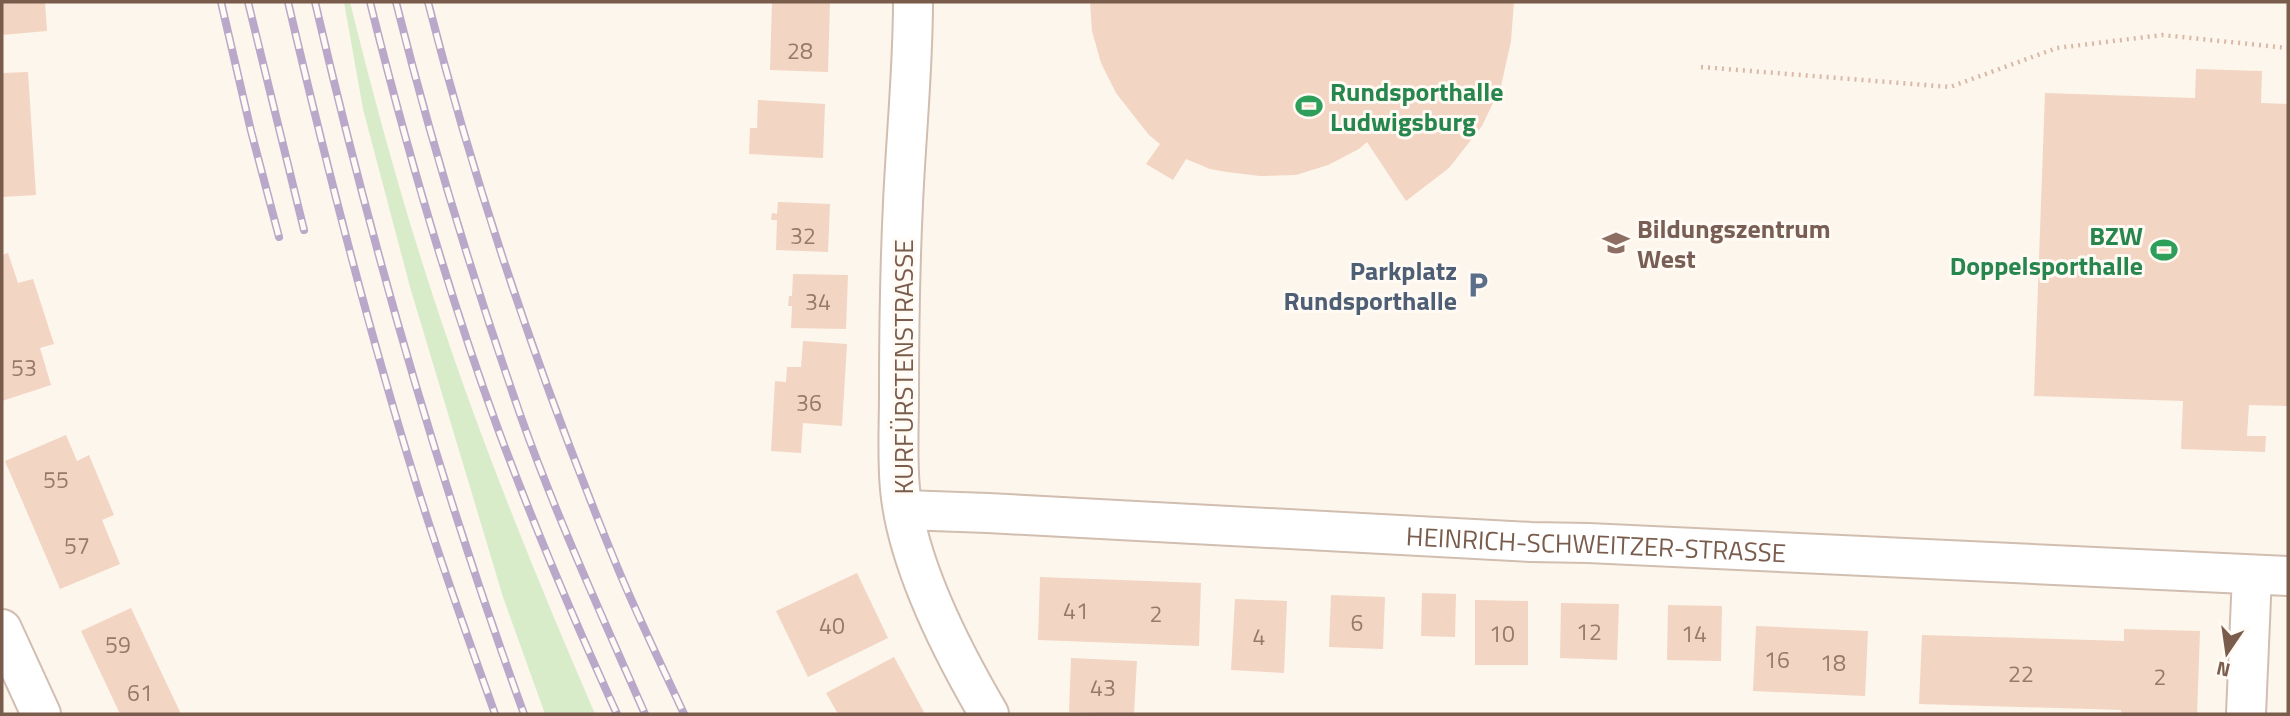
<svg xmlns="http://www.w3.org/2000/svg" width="2290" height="716" viewBox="0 0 2290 716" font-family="'Titillium Web',sans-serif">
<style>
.green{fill:#d8ecc9}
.building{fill:#f3d5c3}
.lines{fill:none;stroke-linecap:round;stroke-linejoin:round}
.minor-casing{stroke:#d1beb0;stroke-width:42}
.tertiary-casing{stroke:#d1beb0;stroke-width:42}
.path{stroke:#d9b8a5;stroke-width:4.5;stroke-dasharray:2 5;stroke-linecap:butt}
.minor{stroke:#fff;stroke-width:38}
.tertiary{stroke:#fff;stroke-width:38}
.rail-casing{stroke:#b9a8c9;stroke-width:8}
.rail{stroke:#fffaf3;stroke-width:5;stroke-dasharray:16;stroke-linecap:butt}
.labels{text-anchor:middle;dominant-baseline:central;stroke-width:6;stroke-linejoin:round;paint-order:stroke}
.number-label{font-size:23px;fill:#987a6a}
.leisure-label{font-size:26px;font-weight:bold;fill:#27864d;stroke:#fffaf3;text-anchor:start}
.education-label{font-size:26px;font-weight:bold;fill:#785e54;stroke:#fffaf3;text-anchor:start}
.service-label{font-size:26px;font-weight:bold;fill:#4e5e75;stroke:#fffaf3;text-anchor:end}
.street-label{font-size:26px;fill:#7a5c4d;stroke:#fffaf3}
</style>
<rect width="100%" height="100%" fill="#fdf6ec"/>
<path class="green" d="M344 2H350C372 91 396 180 424 268 472 420 532 568 595 714H545L503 597 410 287 363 109Z"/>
<g class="building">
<polygon points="2,2 45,2 47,31 2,35"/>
<polygon points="772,2 830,2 828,72 770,70"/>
<polygon points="1090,2 1514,2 1511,41 1501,86 1482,126 1449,168 1406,201 1367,142 1359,149 1328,165 1296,175 1260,176 1227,172 1210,169 1186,159 1173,180 1146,164 1160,144 1149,135 1116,93 1101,63 1092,31"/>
<polygon points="2196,69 2262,71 2261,103 2288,104 2288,406 2249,405 2247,436 2266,436 2265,452 2181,449 2183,401 2034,396 2045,93 2195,98"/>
<polygon points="28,72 36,195 2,197 2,73"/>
<polygon points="758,100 825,104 823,158 749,154 750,128 757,128"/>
<polygon points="778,202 830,204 828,252 776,250 777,220 771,220 772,213 777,214"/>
<polygon points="8,253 18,283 33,279 54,344 40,348 51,385 2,401 2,255"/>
<polygon points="793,274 848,275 846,329 791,328 792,306 788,306 789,296 792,296"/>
<polygon points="803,341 847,344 842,426 803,423 801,453 771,451 775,381 786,382 787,367 801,367"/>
<polygon points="66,435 77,461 89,455 114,515 102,520 120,564 60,589 5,461"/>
<polygon points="857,573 888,638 808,677 776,611"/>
<polygon points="1040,577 1201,583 1199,646 1038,640"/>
<polygon points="1422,593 1456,594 1455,637 1421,636"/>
<polygon points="1331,595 1385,597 1383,649 1329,647"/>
<polygon points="1235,599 1287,601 1284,673 1231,670"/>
<polygon points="1475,600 1528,601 1528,665 1475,665"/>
<polygon points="1561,603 1619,604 1617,660 1560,658"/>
<polygon points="1668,605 1722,606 1721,661 1667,660"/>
<polygon points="131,608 154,657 181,714 120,714 81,631"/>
<polygon points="1756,626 1868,631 1865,696 1753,691"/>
<polygon points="2124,629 2200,631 2197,714 2121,714 2121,710 1919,704 1922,635 2124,641"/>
<polygon points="894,657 925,714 838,714 826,693"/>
<polygon points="1071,658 1137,661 1134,714 1069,712"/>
</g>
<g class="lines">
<g class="minor-casing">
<g id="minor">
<path id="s1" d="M904 510 988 513 1531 542 1588 543 2288 576"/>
<polyline points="2,629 41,714"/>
<polyline points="2246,714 2252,575"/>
</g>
</g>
<g class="tertiary-casing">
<path id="tertiary" d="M913 2C913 69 906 136 903 203 900 266 899 330 899 394 899 425 897 458 900 489 907 564 952 651 989 714"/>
</g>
<polyline class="path" points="1701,67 1950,87 2057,48 2162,35 2288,48"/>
<use href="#minor" class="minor"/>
<use href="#tertiary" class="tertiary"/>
<g class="rail-casing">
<g id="rail">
<polyline points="221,2 251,131 279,237"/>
<polyline points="248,2 304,230"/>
<path d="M288 2C326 164 367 325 416 483 440 561 468 638 495 714"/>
<path d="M315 2C371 243 439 481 524 714"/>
<path d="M370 2C406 146 447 290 498 429 534 526 574 620 617 714"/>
<path d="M396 2C431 142 473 280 521 417 557 518 602 616 645 714"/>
<path d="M428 2C477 194 541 381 616 564 637 615 661 664 684 714"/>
</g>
</g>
<use href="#rail" class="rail"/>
</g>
<defs>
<g id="stadium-bare" transform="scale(2.1)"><path d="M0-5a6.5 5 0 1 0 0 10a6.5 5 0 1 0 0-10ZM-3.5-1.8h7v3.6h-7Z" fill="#2e9e5b" stroke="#fffaf3" stroke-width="2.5" paint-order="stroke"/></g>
<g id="school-bare" transform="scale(2.1)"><path d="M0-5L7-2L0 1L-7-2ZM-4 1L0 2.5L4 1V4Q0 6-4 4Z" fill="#8d6e63" stroke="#fffaf3" stroke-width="2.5" paint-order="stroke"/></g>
<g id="parking-bare" transform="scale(2.1)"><path d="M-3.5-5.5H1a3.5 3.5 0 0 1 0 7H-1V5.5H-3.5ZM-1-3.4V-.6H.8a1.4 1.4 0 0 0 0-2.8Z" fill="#5c6f8a" stroke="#fffaf3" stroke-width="2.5" paint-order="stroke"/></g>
</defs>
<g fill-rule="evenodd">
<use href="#stadium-bare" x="1309" y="106"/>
<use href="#school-bare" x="1616" y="243"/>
<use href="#stadium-bare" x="2164" y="250"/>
<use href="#parking-bare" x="1478" y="285"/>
</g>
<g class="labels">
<g class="number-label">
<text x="800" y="50">28</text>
<text x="803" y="235">32</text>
<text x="818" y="301">34</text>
<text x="24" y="367">53</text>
<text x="809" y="402">36</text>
<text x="56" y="479">55</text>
<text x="77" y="545">57</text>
<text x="1076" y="610">41</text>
<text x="1156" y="613">2</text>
<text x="1357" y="622">6</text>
<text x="832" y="625">40</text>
<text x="1589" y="631">12</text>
<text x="1502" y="633">10</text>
<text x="1694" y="633">14</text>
<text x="1259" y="636">4</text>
<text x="118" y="644">59</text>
<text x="1777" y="659">16</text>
<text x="1833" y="662">18</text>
<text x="2021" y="673">22</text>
<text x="2160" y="676">2</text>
<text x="1103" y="687">43</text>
<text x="140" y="692">61</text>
</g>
<g class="leisure-label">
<text x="1330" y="91">Rundsporthalle<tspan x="1330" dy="30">Ludwigsburg</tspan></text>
<text x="2143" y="235" text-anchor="end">BZW<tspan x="2143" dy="30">Doppelsporthalle</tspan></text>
</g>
<g class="education-label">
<text x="1637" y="228">Bildungszentrum<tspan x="1637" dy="30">West</tspan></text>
</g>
<g class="service-label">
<text x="1457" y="270">Parkplatz<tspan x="1457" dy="30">Rundsporthalle</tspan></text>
</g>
<g class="street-label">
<text transform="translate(903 367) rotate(-90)">KURFÜRSTENSTRASSE</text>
<text stroke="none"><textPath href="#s1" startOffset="693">HEINRICH-SCHWEITZER-STRASSE</textPath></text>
</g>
</g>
<rect width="2290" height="716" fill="none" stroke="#7a5c4d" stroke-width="7"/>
<g transform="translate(2227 653) rotate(193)" stroke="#fffaf3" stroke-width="5" paint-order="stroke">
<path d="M0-5L12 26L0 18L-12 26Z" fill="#7a5c4d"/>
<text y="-10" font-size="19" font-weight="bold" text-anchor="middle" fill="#7a5c4d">N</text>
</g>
</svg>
